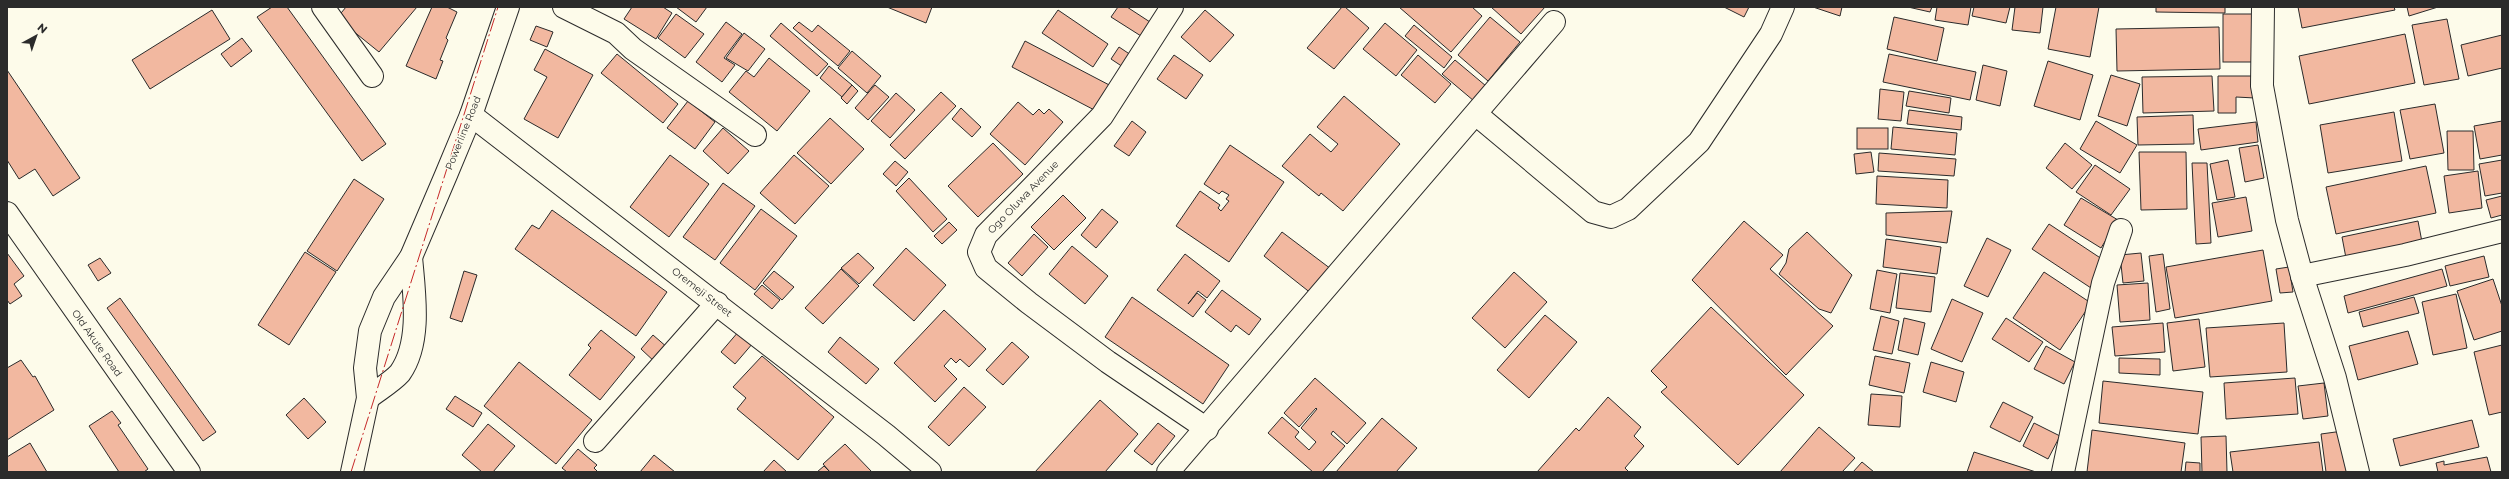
<svg xmlns="http://www.w3.org/2000/svg" width="2509" height="479" viewBox="0 0 2509 479" font-family="Montserrat,sans-serif">
<style>
.building{fill:#f2b8a0;stroke:#2b2b2b}
.lines{fill:none;stroke-linecap:round;stroke-linejoin:round}
.minor-casing{stroke:#2b2b2b;stroke-width:24}
.tertiary-casing{stroke:#2b2b2b;stroke-width:24}
.minor{stroke:#fdfbea;stroke-width:22}
.tertiary{stroke:#fdfbea;stroke-width:22}
.power{stroke:#c62828;stroke-width:1;stroke-dasharray:14 3 2 3;stroke-linecap:butt}
.labels{text-anchor:middle;dominant-baseline:central;stroke-width:3;stroke-linejoin:round;paint-order:stroke}
.street-label{font-size:10px;fill:#2b2b2b;stroke:#fdfbea}
</style>
<rect width="100%" height="100%" fill="#fdfbea"/>
<g class="building">
<polygon points="272,7 287,7 386,144 362,161 257,17"/>
<polygon points="346,7 417,7 379,52 337,18"/>
<polygon points="432,7 447,7 457,12 446,38 448,40 440,60 443,61 436,79 406,66"/>
<polygon points="632,7 663,7 672,13 656,39 624,19"/>
<polygon points="676,7 707,7 696,22"/>
<polygon points="887,7 932,7 926,23"/>
<polygon points="1118,7 1127,7 1150,22 1141,36 1111,17"/>
<polygon points="1342,7 1345,7 1369,28 1334,69 1307,48"/>
<polygon points="1399,7 1472,7 1482,16 1451,52"/>
<polygon points="1491,7 1545,7 1521,34"/>
<polygon points="1724,7 1749,7 1744,17"/>
<polygon points="1813,7 1842,7 1840,16"/>
<polygon points="1908,7 1932,7 1930,12"/>
<polygon points="1937,7 1971,7 1968,25 1935,20"/>
<polygon points="1974,7 2010,7 2006,23 1972,16"/>
<polygon points="2015,7 2043,7 2040,33 2012,30"/>
<polygon points="2056,7 2099,7 2090,57 2048,49"/>
<polygon points="2156,7 2225,7 2225,13 2156,12"/>
<polygon points="2298,7 2394,7 2395,10 2302,28"/>
<polygon points="2407,7 2438,7 2409,16"/>
<polygon points="212,10 230,39 150,89 132,60"/>
<polygon points="1058,10 1108,44 1093,67 1042,33"/>
<polygon points="1205,10 1234,35 1210,62 1181,37"/>
<polygon points="676,14 704,34 685,58 658,38"/>
<rect x="2223" y="14" width="31" height="48"/>
<polygon points="1490,17 1520,42 1488,81 1458,55"/>
<polygon points="1894,17 1944,28 1937,61 1887,49"/>
<polygon points="2447,19 2459,79 2424,85 2412,25"/>
<polygon points="726,22 742,34 724,58 735,65 722,82 696,62"/>
<polygon points="799,22 812,32 818,25 850,51 838,66 793,28"/>
<polygon points="781,23 828,64 817,76 770,36"/>
<polygon points="1385,23 1417,50 1396,76 1363,49"/>
<polygon points="1414,25 1452,57 1444,68 1405,36"/>
<polygon points="536,26 553,32 547,47 530,40"/>
<polygon points="2219,27 2220,69 2117,71 2116,29"/>
<polygon points="744,33 765,49 748,71 726,58"/>
<polygon points="2405,34 2415,83 2309,104 2299,56"/>
<polygon points="2502,35 2502,68 2468,76 2461,45"/>
<polygon points="242,38 252,51 231,67 221,54"/>
<polygon points="1025,41 1115,88 1102,114 1012,67"/>
<polygon points="1119,47 1134,57 1126,69 1111,59"/>
<polygon points="545,49 593,75 558,138 524,119 547,77 534,70"/>
<polygon points="852,51 881,76 867,93 838,68"/>
<polygon points="617,54 678,104 663,123 601,73"/>
<polygon points="1889,54 1976,72 1970,100 1883,82"/>
<polygon points="1174,55 1203,75 1186,99 1157,79"/>
<polygon points="1418,55 1451,84 1435,103 1401,75"/>
<polygon points="769,58 810,91 777,131 729,92 746,71 754,77"/>
<polygon points="1455,60 1486,86 1474,101 1442,74"/>
<polygon points="2048,61 2093,75 2080,120 2034,106"/>
<polygon points="1983,65 2007,71 2000,106 1976,100"/>
<polygon points="829,66 852,85 842,97 820,78"/>
<polygon points="7,70 80,178 53,196 35,169 19,179 7,160"/>
<polygon points="2111,75 2140,84 2127,126 2098,116"/>
<polygon points="2212,76 2214,111 2143,113 2142,77"/>
<polygon points="2218,76 2255,76 2255,98 2236,97 2236,113 2218,113"/>
<polygon points="852,85 858,91 847,104 841,98"/>
<polygon points="875,85 889,97 868,120 855,108"/>
<polygon points="1880,89 1904,92 1901,121 1878,119"/>
<polygon points="1909,91 1951,98 1949,113 1906,106"/>
<polygon points="941,92 956,106 905,159 890,145"/>
<polygon points="896,93 915,110 890,138 871,121"/>
<polygon points="1344,96 1400,144 1343,211 1321,193 1319,196 1282,166 1310,134 1331,152 1338,144 1317,127"/>
<polygon points="688,101 715,122 695,149 667,128"/>
<polygon points="1018,102 1033,115 1039,109 1044,114 1049,109 1063,122 1025,165 990,134"/>
<polygon points="2435,104 2444,153 2410,159 2400,110"/>
<polygon points="961,108 981,127 972,137 952,119"/>
<polygon points="1909,110 1962,117 1961,130 1907,124"/>
<polygon points="2394,112 2402,161 2328,173 2320,125"/>
<polygon points="2193,115 2194,144 2138,145 2137,117"/>
<polygon points="830,118 864,149 831,184 797,153"/>
<polygon points="1132,121 1146,132 1129,156 1114,146"/>
<polygon points="2096,121 2137,145 2120,173 2080,149"/>
<polygon points="2502,121 2502,155 2480,159 2474,126"/>
<polygon points="2256,122 2258,142 2201,150 2198,129"/>
<polygon points="1893,127 1957,133 1955,155 1891,149"/>
<polygon points="723,128 749,151 728,174 703,151"/>
<rect x="1857" y="128" width="31" height="21"/>
<polygon points="2447,131 2473,131 2474,170 2448,170"/>
<polygon points="993,143 1023,174 978,217 948,186"/>
<polygon points="2065,143 2092,165 2072,189 2046,168"/>
<polygon points="1230,145 1284,182 1229,262 1176,226 1200,191 1220,205 1218,208 1221,211 1229,201 1226,199 1229,195 1222,191 1219,194 1204,184"/>
<polygon points="2258,145 2264,178 2245,182 2239,148"/>
<polygon points="1871,152 1874,172 1856,174 1854,154"/>
<polygon points="2139,152 2186,152 2187,209 2141,210"/>
<polygon points="1879,153 1956,159 1954,176 1878,171"/>
<polygon points="670,155 709,184 669,237 630,207"/>
<polygon points="794,155 829,186 795,224 760,193"/>
<polygon points="2228,160 2235,197 2217,200 2210,164"/>
<polygon points="2502,160 2502,193 2485,196 2479,164"/>
<polygon points="895,161 908,172 896,186 883,174"/>
<polygon points="2192,163 2207,163 2211,243 2196,244"/>
<polygon points="2095,165 2130,189 2111,215 2076,192"/>
<polygon points="2426,166 2436,213 2336,234 2326,187"/>
<polygon points="2478,171 2482,208 2449,213 2444,176"/>
<polygon points="1877,176 1948,180 1947,208 1876,204"/>
<polygon points="909,178 947,219 933,232 896,191"/>
<polygon points="354,179 384,199 337,271 307,251"/>
<polygon points="723,183 755,206 715,260 683,237"/>
<polygon points="1063,195 1086,218 1054,250 1031,227"/>
<polygon points="2502,196 2502,215 2491,218 2486,200"/>
<polygon points="2246,197 2252,231 2218,237 2212,203"/>
<polygon points="2081,198 2118,220 2101,248 2064,225"/>
<polygon points="761,209 797,236 755,290 720,263"/>
<polygon points="1102,209 1118,222 1096,248 1081,235"/>
<polygon points="552,210 667,292 636,336 515,249 532,225 539,229"/>
<polygon points="1952,211 1947,243 1886,235 1886,213"/>
<polygon points="1744,221 1783,255 1770,269 1833,326 1786,375 1692,280"/>
<polygon points="2418,221 2422,242 2346,258 2342,237"/>
<polygon points="949,222 957,230 942,244 934,236"/>
<polygon points="2049,224 2108,263 2091,288 2032,249"/>
<polygon points="1282,232 1331,269 1312,294 1264,256"/>
<polygon points="1807,232 1852,275 1831,313 1819,309 1779,274 1786,263 1789,249"/>
<polygon points="1034,234 1048,247 1022,276 1008,263"/>
<polygon points="1987,238 2011,250 1988,297 1964,286"/>
<polygon points="1886,239 1941,247 1937,274 1883,267"/>
<polygon points="1072,246 1108,276 1085,304 1049,274"/>
<polygon points="906,248 946,285 914,321 873,285"/>
<polygon points="2263,250 2272,301 2175,318 2166,267"/>
<polygon points="305,252 336,272 289,345 258,325"/>
<polygon points="7,253 24,276 14,284 22,296 10,304 7,300"/>
<polygon points="858,253 874,268 859,284 841,268"/>
<polygon points="2141,253 2144,281 2123,283 2120,255"/>
<polygon points="1185,254 1220,281 1207,298 1198,291 1188,304 1197,293 1206,300 1193,317 1157,290"/>
<polygon points="2163,254 2170,309 2156,312 2149,256"/>
<polygon points="2484,256 2489,277 2450,286 2445,266"/>
<polygon points="100,258 111,273 98,281 88,265"/>
<polygon points="2289,267 2293,292 2280,293 2276,269"/>
<polygon points="841,269 859,286 823,324 805,308"/>
<polygon points="2442,269 2447,286 2348,313 2344,296"/>
<polygon points="1877,270 1897,274 1890,313 1870,309"/>
<polygon points="464,271 477,275 462,322 450,318"/>
<polygon points="774,271 794,287 782,300 763,283"/>
<polygon points="1514,272 1547,302 1505,348 1472,318"/>
<polygon points="2044,272 2091,303 2060,350 2013,318"/>
<polygon points="1900,273 1935,277 1931,312 1896,308"/>
<polygon points="2493,279 2502,306 2502,331 2474,340 2457,291"/>
<polygon points="2148,283 2150,320 2120,322 2117,285"/>
<polygon points="762,285 780,300 772,309 754,294"/>
<polygon points="1222,290 1261,319 1249,335 1236,325 1231,332 1205,312"/>
<polygon points="2456,294 2467,348 2433,355 2422,302"/>
<polygon points="1132,297 1229,365 1203,404 1105,337"/>
<polygon points="2414,297 2419,313 2363,327 2359,312"/>
<polygon points="120,298 216,432 203,441 107,308"/>
<polygon points="1952,299 1983,313 1962,362 1931,349"/>
<polygon points="1711,307 1804,395 1738,465 1661,392 1667,387 1651,371"/>
<polygon points="944,310 986,349 969,367 960,359 956,363 951,358 944,366 957,379 935,402 894,363"/>
<polygon points="1545,315 1577,342 1529,398 1497,370"/>
<polygon points="1881,316 1899,321 1892,354 1873,350"/>
<polygon points="1904,318 1925,323 1918,355 1898,350"/>
<polygon points="2006,318 2043,342 2029,362 1992,339"/>
<polygon points="2199,319 2205,367 2173,371 2167,323"/>
<polygon points="2163,323 2165,352 2115,356 2112,327"/>
<polygon points="2284,323 2287,372 2210,377 2206,328"/>
<polygon points="601,330 635,357 600,400 569,375 591,348 588,345"/>
<polygon points="739,331 753,343 735,364 721,352"/>
<polygon points="2408,331 2418,364 2358,380 2349,346"/>
<polygon points="653,335 668,348 656,363 641,349"/>
<polygon points="840,337 879,369 866,384 828,352"/>
<polygon points="1012,342 1029,357 1003,385 986,370"/>
<polygon points="2502,345 2502,412 2489,415 2474,352"/>
<polygon points="2046,346 2075,362 2064,384 2034,369"/>
<polygon points="762,356 834,417 798,460 737,409 746,398 733,387"/>
<polygon points="1875,356 1910,363 1904,393 1869,385"/>
<polygon points="2119,358 2160,359 2160,375 2119,373"/>
<polygon points="21,360 33,377 35,376 54,410 7,440 7,368"/>
<polygon points="519,362 592,420 556,464 484,406"/>
<polygon points="1931,362 1964,372 1956,402 1923,392"/>
<polygon points="1315,378 1366,423 1347,444 1333,431 1331,434 1345,446 1322,472 1313,472 1268,433 1282,417 1299,432 1295,437 1309,450 1316,442 1301,428 1317,409 1316,408 1299,427 1284,413"/>
<polygon points="2295,378 2298,414 2226,419 2224,383"/>
<polygon points="2103,381 2203,392 2198,434 2099,423"/>
<polygon points="2324,383 2328,416 2303,419 2298,386"/>
<polygon points="964,387 986,407 949,446 928,427"/>
<polygon points="1871,394 1902,396 1900,427 1868,425"/>
<polygon points="455,396 482,413 473,427 446,409"/>
<polygon points="1608,397 1641,427 1634,436 1644,446 1625,468 1629,472 1537,472 1576,428 1579,431"/>
<polygon points="304,398 326,422 308,439 286,415"/>
<polygon points="1100,400 1138,434 1105,472 1035,472"/>
<polygon points="2003,402 2033,417 2020,442 1990,427"/>
<polygon points="112,411 121,423 118,425 148,469 144,472 119,472 89,426"/>
<polygon points="1382,418 1417,448 1396,472 1336,472"/>
<polygon points="2472,420 2479,447 2400,466 2393,439"/>
<polygon points="1158,423 1175,436 1152,465 1134,451"/>
<polygon points="2034,423 2060,436 2048,459 2023,446"/>
<polygon points="488,424 515,446 493,472 482,472 462,455"/>
<polygon points="1819,427 1855,458 1842,472 1780,472"/>
<polygon points="2092,430 2185,443 2181,472 2087,472"/>
<polygon points="2343,431 2350,472 2326,472 2321,434"/>
<polygon points="2226,436 2227,472 2202,472 2201,437"/>
<polygon points="2319,442 2323,472 2233,472 2230,452"/>
<polygon points="30,443 47,472 7,472 7,457"/>
<polygon points="845,444 872,472 830,472 823,464"/>
<polygon points="578,449 597,465 594,468 598,472 567,472 562,468"/>
<polygon points="1974,452 2036,472 1967,472"/>
<polygon points="654,455 675,472 640,472"/>
<polygon points="2487,457 2491,472 2438,472 2436,463 2444,461 2444,465"/>
<polygon points="774,460 787,472 763,472"/>
<polygon points="1862,462 1874,472 1853,472"/>
<polygon points="2186,462 2200,463 2200,472 2185,472"/>
<polygon points="824,466 830,472 817,472"/>
</g>
<g class="lines">
<g class="minor-casing">
<g id="minor">
<polyline points="323,7 372,76"/>
<polyline points="564,7 616,33 633,49 755,135"/>
<polyline points="1172,7 1102,116 986,235 979,252 986,268 1029,303 1108,362 1207,429"/>
<polyline points="2263,7 2262,86 2287,220 2302,276 2335,378 2358,472"/>
<polyline points="471,115 886,435 930,472"/>
<polyline points="1477,115 1593,212 1611,217 1628,209 1699,142 1771,34 1783,7"/>
<polyline points="2302,276 2405,255 2502,231"/>
<polyline points="595,441 717,303"/>
<polyline points="1168,472 1554,22"/>
<polyline points="2063,472 2103,283 2121,230"/>
</g>
</g>
<g class="tertiary-casing">
<g id="tertiary">
<polyline points="7,213 189,472"/>
<path d="M368 398C378 390 392 382 400 373 422 342 414 292 411 257"/>
<polyline points="352,472 368,398 365,368 370,331 384,297 411,257 446,175 471,115 508,7"/>
</g>
</g>
<use href="#minor" class="minor"/>
<use href="#tertiary" class="tertiary"/>
<polyline class="power" points="351,472 498,7"/>
</g>
<g class="labels">
<g class="street-label">
<text transform="translate(463 133) rotate(-68)">Powerline Road</text>
<text transform="translate(1023 197) rotate(-46)">Ogo Oluwa Avenue</text>
<text transform="translate(702 292) rotate(38)">Oremeji Street</text>
<text transform="translate(97 343) rotate(55)">Old Akute Road</text>
</g>
</g>
<rect width="2509" height="479" fill="none" stroke="#2b2b2b" stroke-width="16"/>
<g transform="translate(36 36) rotate(40)" stroke="#fdfbea" stroke-width="3" paint-order="stroke">
<path d="M0-3L7 15L0 10L-7 15Z" fill="#2b2b2b"/>
<text y="-6" font-size="11" font-weight="bold" text-anchor="middle" fill="#2b2b2b">N</text>
</g>
</svg>
